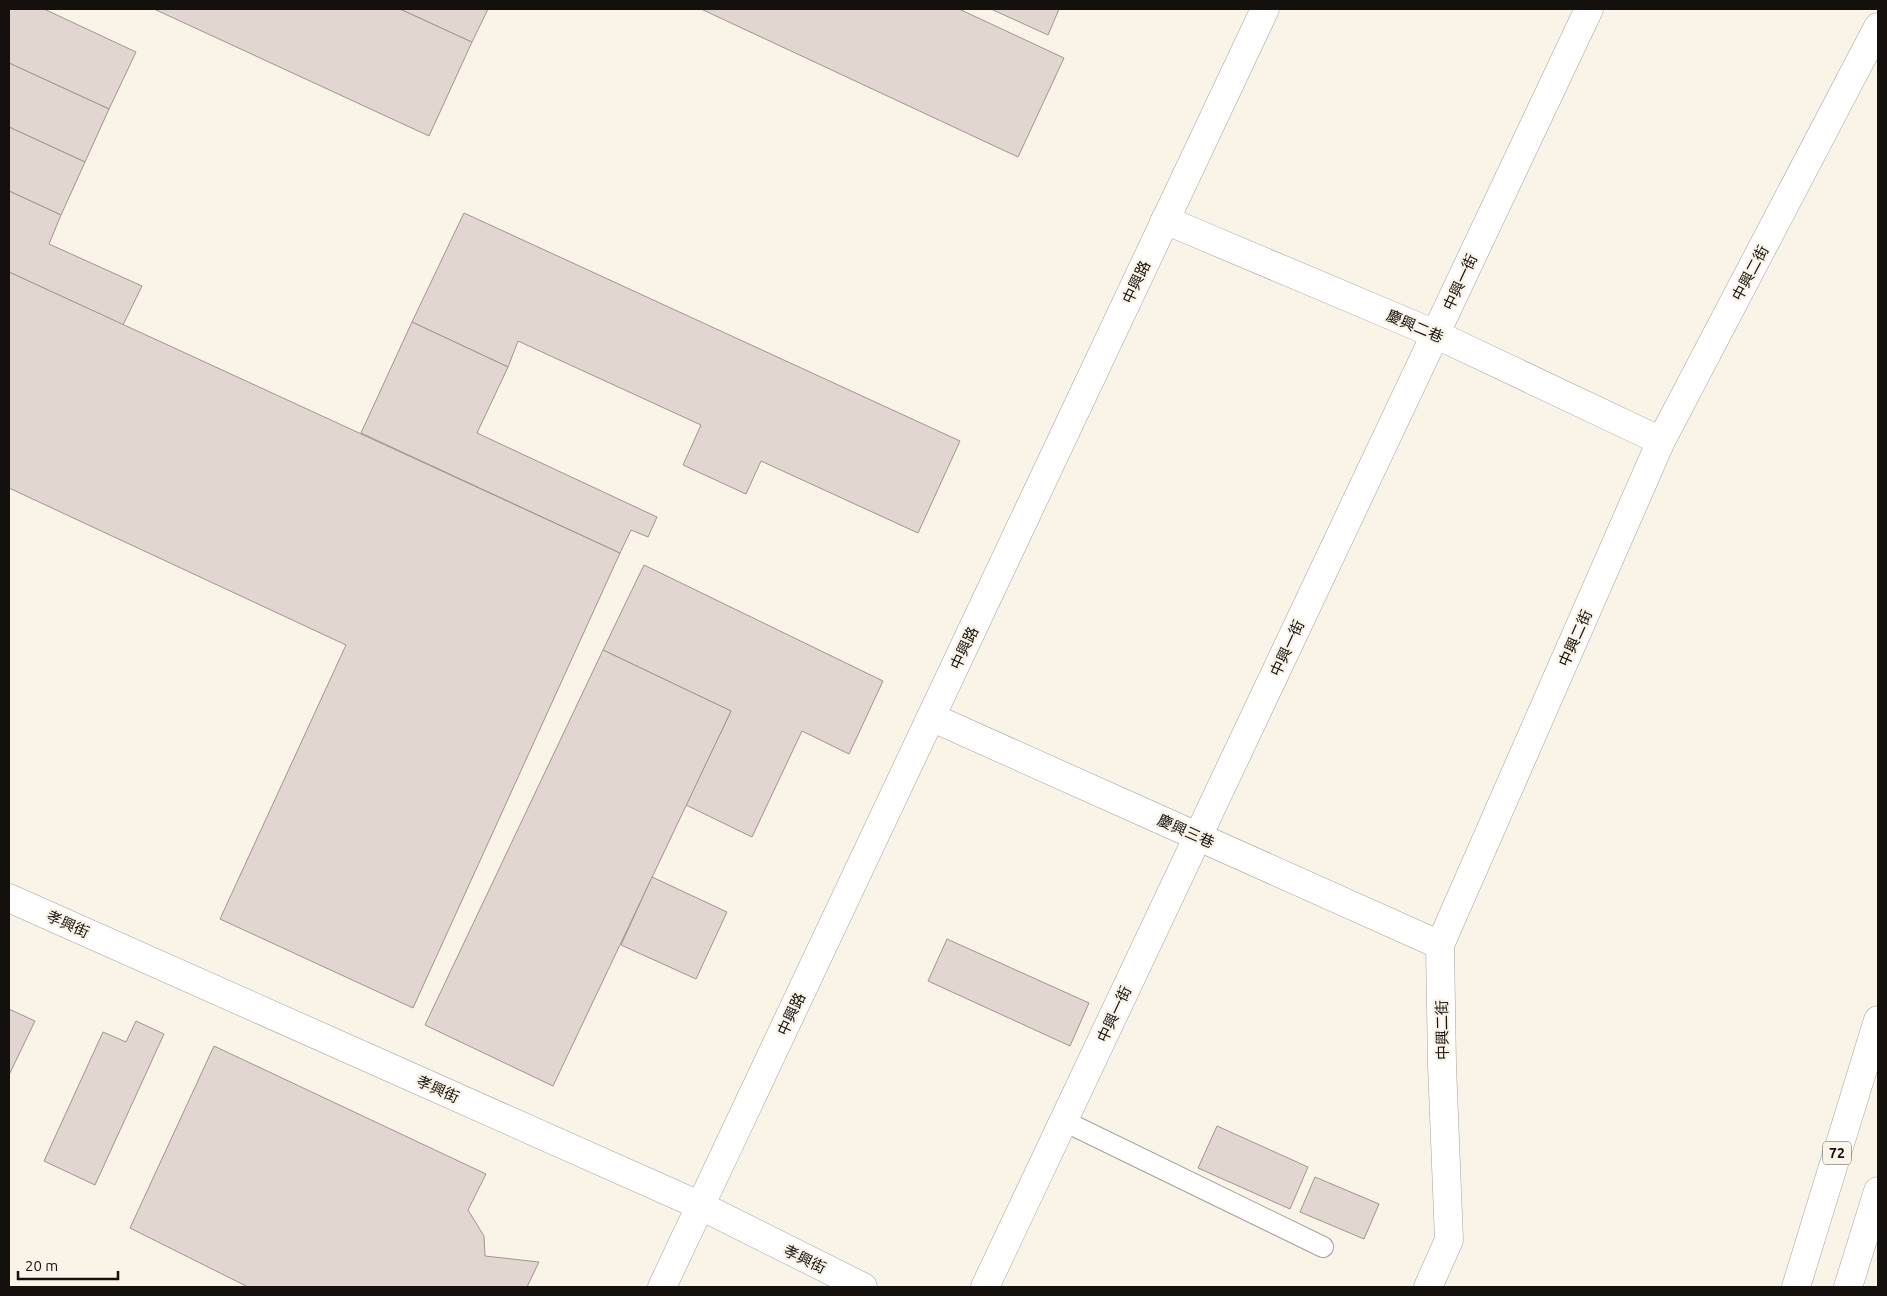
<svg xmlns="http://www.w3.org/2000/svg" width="1887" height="1296" viewBox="0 0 1887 1296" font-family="Ubuntu,'Noto Sans TC',sans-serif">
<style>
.building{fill:#e2d6d0;stroke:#a0958f}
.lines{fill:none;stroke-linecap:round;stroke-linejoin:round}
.lane-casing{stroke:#a8a198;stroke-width:22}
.street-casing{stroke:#a8a198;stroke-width:29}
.highway-casing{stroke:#a8a198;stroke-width:29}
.lane{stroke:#fff;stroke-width:20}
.street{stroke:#fff;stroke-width:28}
.highway{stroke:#fff;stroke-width:28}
.labels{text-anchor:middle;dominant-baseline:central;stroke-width:4.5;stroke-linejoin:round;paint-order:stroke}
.shield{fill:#faf3e8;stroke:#58544f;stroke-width:1}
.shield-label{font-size:14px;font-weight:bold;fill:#13100d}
.street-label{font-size:15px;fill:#13100d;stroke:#faf3e8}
</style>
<rect width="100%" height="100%" fill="#faf3e8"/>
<g class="building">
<polygon points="9,9 44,9 136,52 109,109 9,63"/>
<polygon points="154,9 400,9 472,42 429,136"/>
<polygon points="400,9 488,9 472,42"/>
<polygon points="701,9 959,9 1064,58 1018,157"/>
<polygon points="991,9 1059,9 1048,35"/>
<polygon points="9,63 109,109 85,162 9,127"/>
<polygon points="9,127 85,162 61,215 9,191"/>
<polygon points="9,191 61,215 49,244 142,286 123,325 9,272"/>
<polygon points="464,213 960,441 918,533 761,461 746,494 683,465 701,425 518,341 508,367 412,322"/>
<polygon points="9,272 620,553 413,1008 220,919 346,645 9,488"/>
<polygon points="412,322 508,367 477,433 657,517 648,537 631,530 620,553 361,433"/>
<polygon points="644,565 883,681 849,754 802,731 752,837 686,805 731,711 603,650"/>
<polygon points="603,650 731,711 553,1086 425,1025"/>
<polygon points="652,877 727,912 696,979 621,945"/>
<polygon points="947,939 1089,1003 1070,1046 928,981"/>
<polygon points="9,1009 35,1021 9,1075"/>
<polygon points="136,1021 164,1034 95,1185 44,1161 103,1032 126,1042"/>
<polygon points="214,1046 486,1174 468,1210 484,1236 485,1256 539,1262 527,1287 248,1287 130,1228"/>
<polygon points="1217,1126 1308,1167 1290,1209 1198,1168"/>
<polygon points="1315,1177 1379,1204 1364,1239 1300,1212"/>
</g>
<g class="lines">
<g class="lane-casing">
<polyline id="lane" points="1064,1121 1323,1247"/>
</g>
<g class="street-casing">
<g id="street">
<polyline points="1165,220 1435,334 1661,441"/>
<polyline points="931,717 1440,945"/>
<polyline points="9,898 701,1206 863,1287"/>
<polyline points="662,1287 1265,9"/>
<polyline points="985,1287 1589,9"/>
<polyline points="1428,1287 1449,1240 1442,1065 1440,945 1661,441 1878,27"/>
</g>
</g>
<g class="highway-casing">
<g id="highway">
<polyline points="1796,1287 1878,1020"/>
<polyline points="1848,1287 1878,1191"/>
</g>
</g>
<use href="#lane" class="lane"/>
<use href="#street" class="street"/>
<use href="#highway" class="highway"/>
</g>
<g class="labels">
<rect class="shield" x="1823" y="1141.5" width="28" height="23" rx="4"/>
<g class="shield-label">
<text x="1837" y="1153">72</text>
</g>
<g class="street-label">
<text transform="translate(1750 273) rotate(-62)">中興二街</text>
<text transform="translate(1136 282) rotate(-65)">中興路</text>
<text transform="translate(1460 282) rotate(-65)">中興一街</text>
<text transform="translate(1415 326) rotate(23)">慶興二巷</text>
<text transform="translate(1575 638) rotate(-66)">中興二街</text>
<text transform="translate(964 648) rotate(-65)">中興路</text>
<text transform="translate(1287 648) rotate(-65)">中興一街</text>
<text transform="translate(1186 831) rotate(24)">慶興三巷</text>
<text transform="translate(68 924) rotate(24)">孝興街</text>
<text transform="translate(791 1014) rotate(-65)">中興路</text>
<text transform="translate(1114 1014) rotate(-65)">中興一街</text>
<text transform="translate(1442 1030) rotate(-91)">中興二街</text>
<text transform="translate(438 1089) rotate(24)">孝興街</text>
<text transform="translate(805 1259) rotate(26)">孝興街</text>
</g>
</g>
<rect width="1887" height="1296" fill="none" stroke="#13100d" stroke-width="20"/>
<path d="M18 1271v8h100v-8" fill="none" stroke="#13100d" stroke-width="2.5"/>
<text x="25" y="1271" font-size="15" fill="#13100d" stroke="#faf3e8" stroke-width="4" paint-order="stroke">20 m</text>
</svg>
